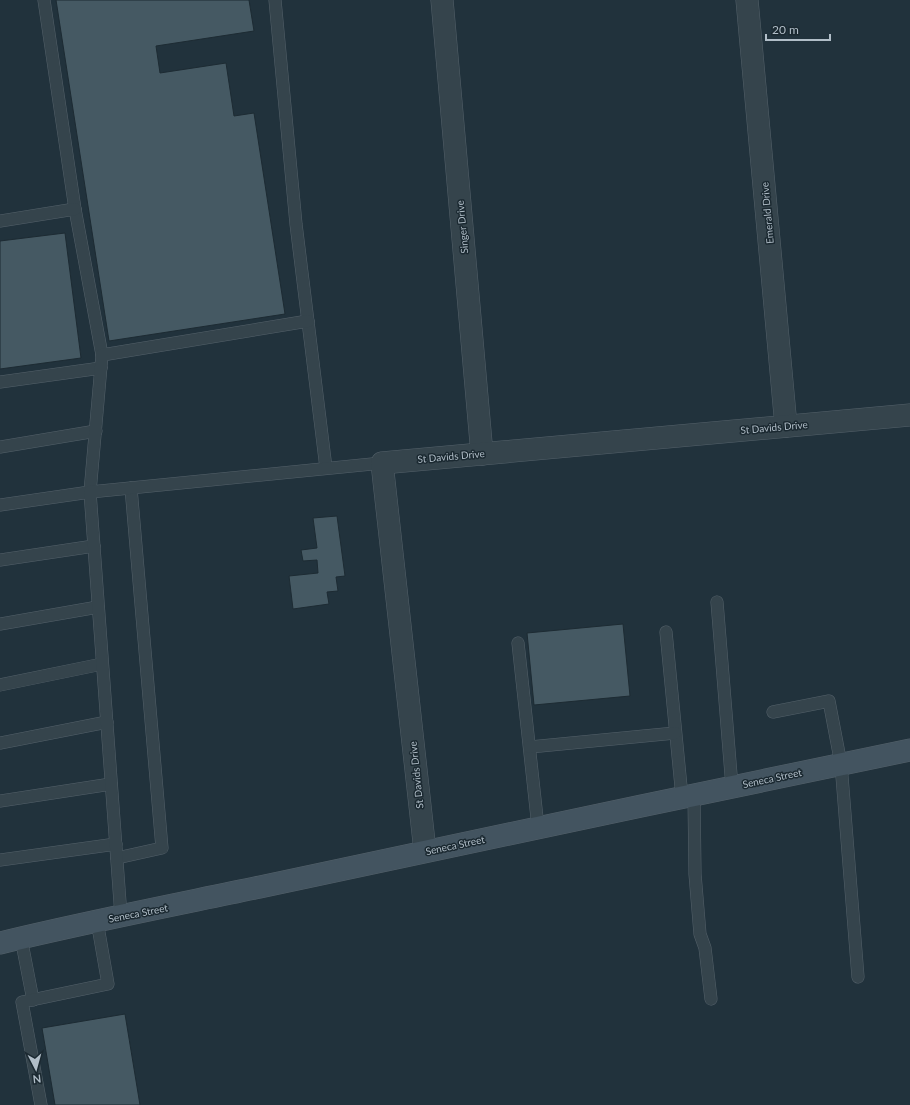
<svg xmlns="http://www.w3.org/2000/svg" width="910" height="1105" viewBox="0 0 910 1105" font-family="Lato,sans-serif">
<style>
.building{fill:#455963;stroke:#1d2b33}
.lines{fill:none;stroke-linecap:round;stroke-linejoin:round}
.lane-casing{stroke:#54616a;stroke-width:13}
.street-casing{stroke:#54616a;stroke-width:23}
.secondary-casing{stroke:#54616a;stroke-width:23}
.lane{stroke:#35444c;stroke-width:12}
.street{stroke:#35444c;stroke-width:22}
.secondary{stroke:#435460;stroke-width:22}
.labels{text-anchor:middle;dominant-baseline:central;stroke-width:3;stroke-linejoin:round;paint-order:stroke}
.street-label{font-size:10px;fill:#b1bec8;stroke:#1b2931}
</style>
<rect width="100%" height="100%" fill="#21323c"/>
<g class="building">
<polygon points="56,0 249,0 254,31 156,46 160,73 226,63 234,116 254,113 285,314 109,341"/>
<polygon points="65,233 81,358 0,369 0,241"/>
<polygon points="337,516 345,576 336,577 338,591 327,592 329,604 293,609 289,576 318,573 317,560 303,561 301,550 317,548 313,518"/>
<polygon points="623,624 630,696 534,705 527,633"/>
<polygon points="125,1014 140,1105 55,1105 42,1028"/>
</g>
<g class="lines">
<g class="lane-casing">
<g id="lane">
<polyline points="44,0 75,209 102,355"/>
<polyline points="275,0 296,224 326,468"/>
<polyline points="0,221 75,209"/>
<polyline points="0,382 101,368"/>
<polyline points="0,447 96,431"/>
<polyline points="0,505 90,492 102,355 308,321"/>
<polyline points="0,560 94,546"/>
<polyline points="717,602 732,787"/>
<polyline points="0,624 98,607"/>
<polyline points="666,632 682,797"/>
<polyline points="518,643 538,827"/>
<polyline points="0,685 102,664"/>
<polyline points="773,712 829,701 841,764 858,977"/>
<polyline points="0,743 107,722"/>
<polyline points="530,747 675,733"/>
<polyline points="694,795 695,874 700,934 705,948 711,999"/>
<polyline points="0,801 111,784"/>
<polyline points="117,858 162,848 131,488"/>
<polyline points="0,860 116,844"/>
<polyline points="121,916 90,492 382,463"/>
<polyline points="21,938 33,1000"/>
<polyline points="41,1105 22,1002 108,984 97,921"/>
</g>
</g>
<g class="street-casing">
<g id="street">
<polyline points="442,0 482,454"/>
<polyline points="747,0 786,426"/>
<polyline points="425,851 382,463 910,415"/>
</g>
</g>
<g class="secondary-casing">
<path id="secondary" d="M0 943C86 922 174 905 260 887 477 840 693 795 910 750"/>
</g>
<use href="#lane" class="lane"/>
<use href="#street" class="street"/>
<use href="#secondary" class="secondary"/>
</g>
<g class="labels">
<g class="street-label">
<text transform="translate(767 213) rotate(-95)">Emerald Drive</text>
<text transform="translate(462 227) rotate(-95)">Singer Drive</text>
<text transform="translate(774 427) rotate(-5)">St Davids Drive</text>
<text transform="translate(451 456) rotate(-5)">St Davids Drive</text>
<text transform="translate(416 775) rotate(-96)">St Davids Drive</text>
<text transform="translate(772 778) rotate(-12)">Seneca Street</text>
<text transform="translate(455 845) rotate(-12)">Seneca Street</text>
<text transform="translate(138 913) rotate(-11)">Seneca Street</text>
</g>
</g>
<g transform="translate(36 1069) rotate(174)" stroke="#1b2931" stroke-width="3" paint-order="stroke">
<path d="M0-3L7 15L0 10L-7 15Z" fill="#b1bec8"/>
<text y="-6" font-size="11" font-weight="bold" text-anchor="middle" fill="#b1bec8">N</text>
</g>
<path d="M766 34v6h64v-6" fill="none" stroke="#b1bec8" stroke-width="2"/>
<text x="772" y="34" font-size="12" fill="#b1bec8" stroke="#1b2931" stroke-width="3" paint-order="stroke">20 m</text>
</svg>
